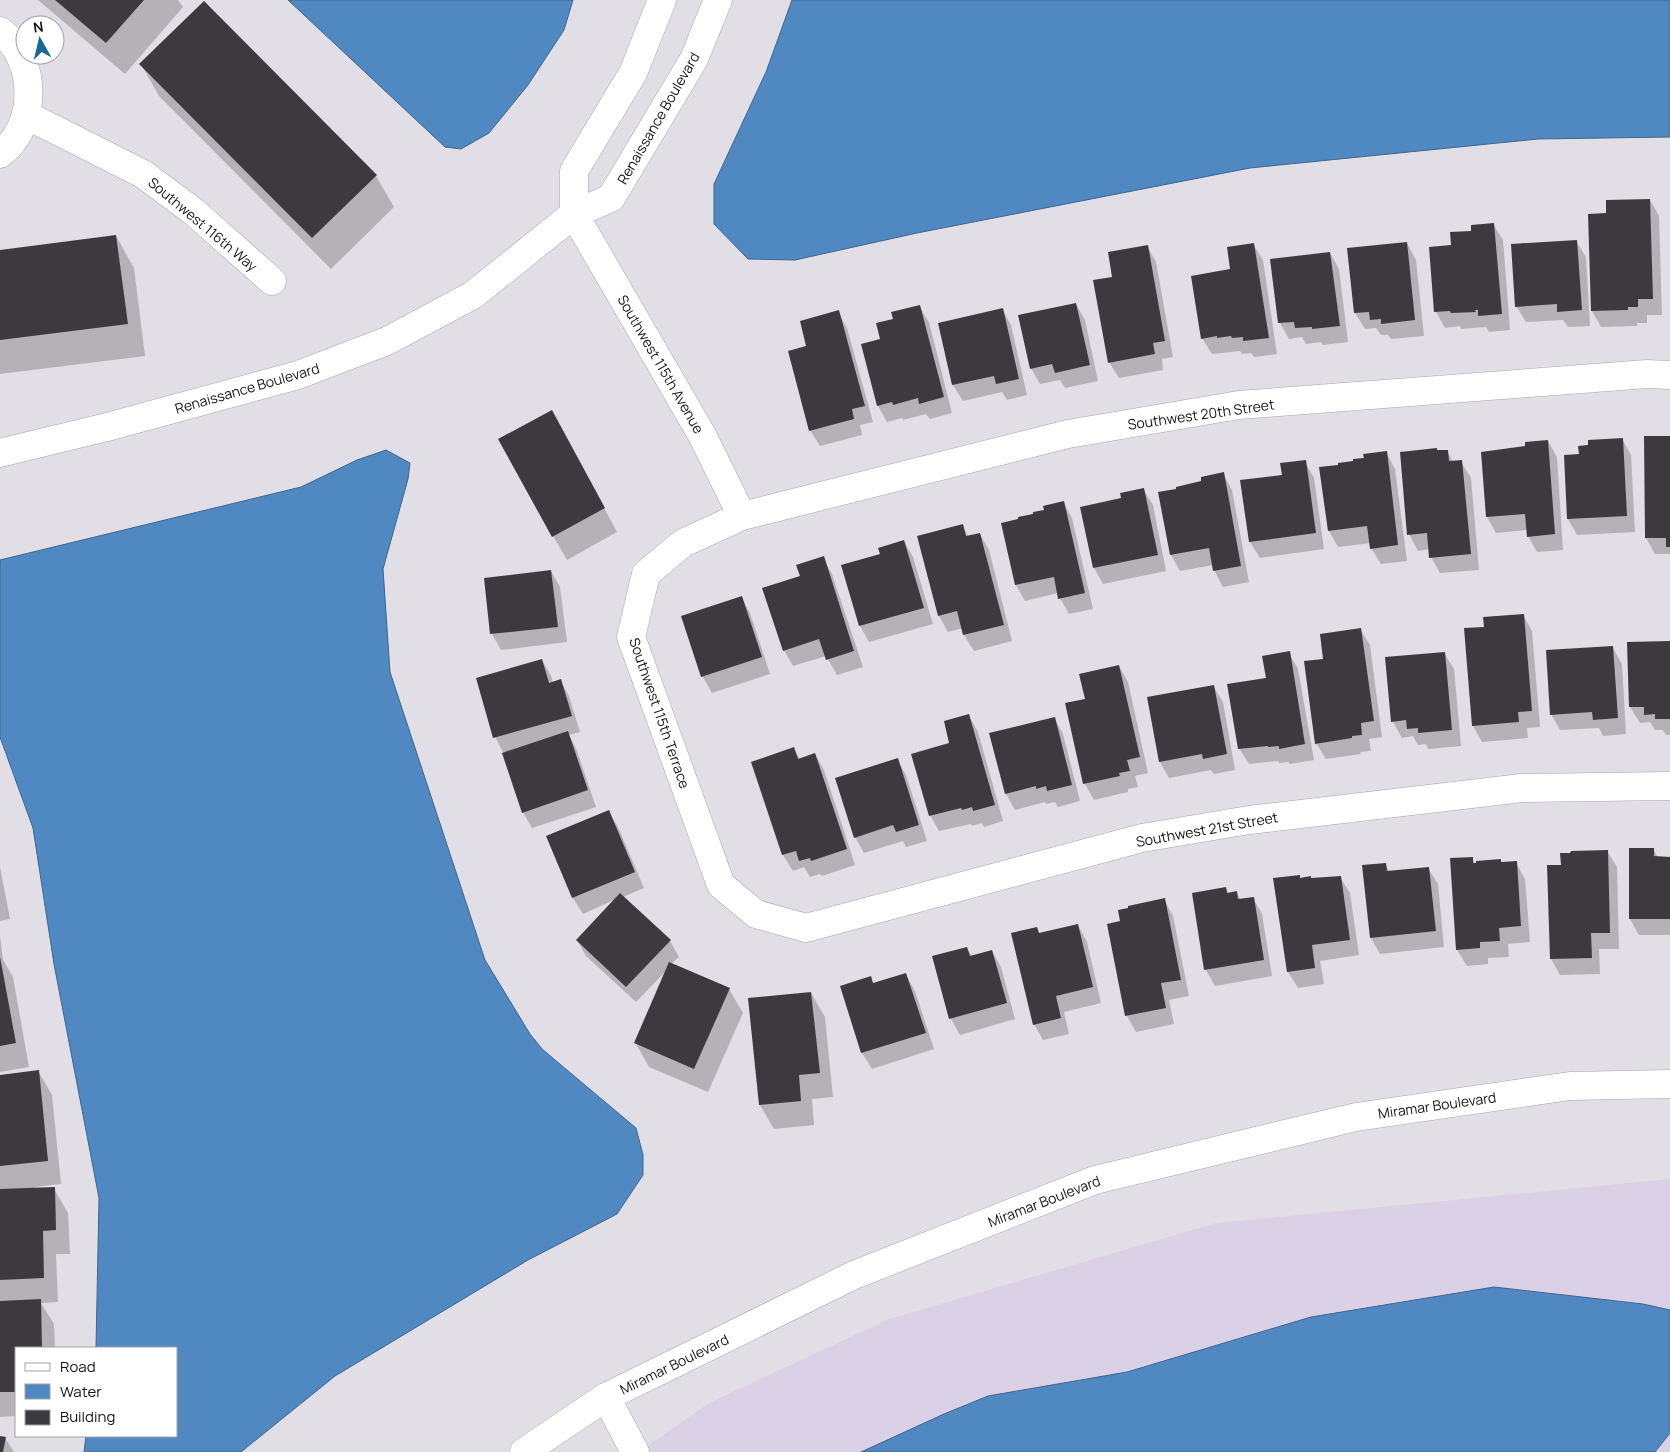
<svg xmlns="http://www.w3.org/2000/svg" width="1670" height="1452" viewBox="0 0 1670 1452" font-family="Manrope,sans-serif">
<style>
.commercial{fill:#dbd1e6}
.water{fill:#5089c1;stroke:#3e668d}
.shadow{fill:#0003}
.building{fill:#3d3a3f}
.lines{fill:none;stroke-linecap:round;stroke-linejoin:round}
.street-casing{stroke:#a9a5ac;stroke-width:29}
.secondary-casing{stroke:#a9a5ac;stroke-width:29}
.street{stroke:#fff;stroke-width:28}
.secondary{stroke:#fff;stroke-width:28}
.labels{text-anchor:middle;dominant-baseline:central;stroke-width:5;stroke-linejoin:round;paint-order:stroke}
.street-label{font-size:14px;fill:#141315;stroke:#fff}
</style>
<rect width="100%" height="100%" fill="#e2dee5"/>
<polygon class="commercial" points="1670,1179 1670,1452 639,1452 709,1403 889,1319 1216,1223"/>
<g class="water">
<polygon points="288,0 573,0 564,30 528,85 489,133 461,149 445,147"/>
<polygon points="792,0 1670,0 1670,137 1538,139 1250,168 917,233 795,260 748,259 714,224 714,184 766,72"/>
<polygon points="386,450 410,463 408,479 383,569 390,672 485,960 530,1034 542,1049 636,1128 643,1155 643,1175 617,1214 528,1260 335,1376 241,1452 84,1452 86,1436 176,1436 176,1348 96,1348 99,1198 54,964 33,828 0,737 0,560 301,487 357,460"/>
<polygon points="1494,1287 1643,1304 1670,1310 1670,1433 1655,1452 861,1452 944,1414 988,1396 1127,1372 1311,1317"/>
</g>
<g class="shadow">
<polygon points="38,0 178,0 183,7 125,74"/>
<polygon points="141,64 376,176 394,207 331,269 159,96"/>
<polygon points="1650,200 1659,216 1662,315 1647,315 1647,323 1637,323 1637,326 1601,327 1592,311 1608,214"/>
<polygon points="1493,224 1503,240 1510,330 1489,332 1486,327 1461,329 1460,326 1445,328 1436,312 1452,246 1472,232"/>
<polygon points="116,236 134,268 145,356 0,374 0,251"/>
<polygon points="1576,241 1586,257 1590,326 1568,327 1563,320 1526,322 1516,306"/>
<polygon points="1407,243 1416,260 1424,336 1391,339 1388,335 1381,335 1376,328 1365,329 1355,313"/>
<polygon points="1253,244 1263,260 1277,354 1254,357 1251,353 1242,354 1240,351 1212,354 1202,338 1232,270"/>
<polygon points="1147,246 1156,262 1173,357 1162,359 1163,370 1119,378 1109,362 1114,278"/>
<polygon points="1330,253 1339,269 1348,342 1323,345 1321,342 1306,344 1302,337 1289,339 1280,323"/>
<polygon points="1076,304 1085,320 1098,381 1065,388 1060,380 1040,384 1031,368"/>
<polygon points="919,306 929,322 952,413 930,419 926,414 903,420 902,418 887,422 878,406 894,320"/>
<polygon points="1002,309 1011,325 1027,395 1007,400 1002,392 963,401 953,385 939,324"/>
<polygon points="838,312 847,328 873,422 860,425 862,435 820,446 810,430"/>
<polygon points="565,436 617,532 567,560 553,536"/>
<polygon points="1670,437 1670,554 1655,554 1646,538"/>
<polygon points="1622,439 1631,455 1635,532 1577,535 1568,519 1565,456 1580,455"/>
<polygon points="1548,441 1557,457 1563,550 1537,552 1528,536 1527,530 1496,533 1487,517 1527,447"/>
<polygon points="1447,451 1453,462 1461,462 1471,478 1479,570 1440,573 1431,557 1430,549 1418,551 1409,534 1437,452"/>
<polygon points="1386,452 1395,469 1407,561 1381,564 1371,548 1371,543 1338,547 1329,531"/>
<polygon points="1305,462 1314,478 1324,549 1260,558 1250,542 1283,476"/>
<polygon points="1223,474 1232,490 1249,582 1223,587 1214,570 1213,565 1180,571 1171,555 1203,482"/>
<polygon points="1143,489 1153,505 1166,571 1103,584 1094,568 1122,499"/>
<polygon points="1063,502 1072,518 1093,609 1069,614 1060,598 1058,593 1025,601 1016,585 1002,524 1045,511"/>
<polygon points="962,525 968,536 980,534 989,550 1012,641 974,651 964,635 963,628 948,632 939,616 919,536"/>
<polygon points="904,541 913,557 933,624 869,642 860,626 842,566 881,555"/>
<polygon points="823,558 832,574 863,667 837,675 826,656 793,666 784,650 802,577"/>
<polygon points="551,571 560,587 567,642 501,650 492,634 485,579"/>
<polygon points="741,597 750,613 770,674 712,693 703,677 683,616"/>
<polygon points="1523,615 1532,631 1540,727 1527,728 1528,738 1482,742 1473,726 1485,628"/>
<polygon points="1360,629 1370,645 1382,737 1369,739 1371,751 1360,752 1361,754 1326,759 1316,743 1325,660"/>
<polygon points="1670,642 1670,735 1666,735 1663,730 1655,730 1650,722 1640,723 1630,707"/>
<polygon points="1613,648 1622,664 1626,734 1603,736 1599,728 1560,730 1551,714"/>
<polygon points="1289,653 1298,669 1314,760 1290,764 1288,762 1279,763 1278,761 1249,764 1239,748 1267,679"/>
<polygon points="1444,653 1454,669 1461,746 1428,749 1426,744 1418,745 1413,736 1402,738 1393,722"/>
<polygon points="542,660 551,676 553,683 560,680 569,696 580,732 569,735 576,748 596,807 532,828 523,812 504,754 495,737"/>
<polygon points="1119,666 1128,682 1148,773 1135,776 1138,787 1128,789 1128,792 1094,800 1085,784 1067,704 1086,699"/>
<polygon points="1213,686 1223,702 1235,770 1214,774 1211,770 1169,778 1160,762"/>
<polygon points="969,716 978,732 1003,821 984,827 982,823 972,826 971,824 939,831 930,815 951,744"/>
<polygon points="1054,718 1063,734 1080,801 1058,807 1055,802 1046,804 1045,802 1015,810 1006,794"/>
<polygon points="794,749 800,759 815,754 824,770 855,865 822,876 820,874 810,877 804,867 793,871 783,855 753,762"/>
<polygon points="897,759 906,775 927,841 906,847 903,841 864,853 855,837"/>
<polygon points="608,811 618,827 644,888 623,897 670,941 679,957 671,964 729,989 743,1013 708,1092 649,1067 635,1042 667,970 636,1002 586,956 577,940 614,900 583,914 573,898 548,837"/>
<polygon points="1654,850 1658,858 1670,858 1670,935 1639,935 1630,919"/>
<polygon points="1607,851 1617,867 1619,949 1599,949 1600,974 1560,975 1551,959 1548,866 1562,866"/>
<polygon points="1472,858 1478,868 1502,864 1516,863 1525,879 1530,942 1508,944 1509,957 1488,958 1488,964 1467,966 1457,950"/>
<polygon points="1385,864 1390,872 1428,868 1438,884 1444,947 1380,954 1371,938"/>
<polygon points="0,867 10,919 0,921"/>
<polygon points="1299,876 1301,879 1311,879 1340,877 1350,893 1359,955 1320,961 1324,984 1298,988 1288,972"/>
<polygon points="1226,888 1229,894 1236,892 1241,900 1253,898 1262,914 1272,976 1215,986 1206,970 1193,894"/>
<polygon points="1164,900 1173,916 1189,996 1169,1000 1174,1024 1136,1032 1127,1016 1109,924 1122,922"/>
<polygon points="1078,925 1087,942 1101,1003 1064,1012 1069,1034 1043,1040 1034,1024 1039,934"/>
<polygon points="0,936 3,960 13,977 29,1067 0,1072"/>
<polygon points="967,948 972,957 992,951 1001,967 1015,1019 960,1035 951,1019"/>
<polygon points="906,975 915,991 934,1049 872,1069 862,1053 841,987 870,978 874,985"/>
<polygon points="811,993 825,1017 833,1097 812,1099 814,1125 774,1129 760,1105"/>
<polygon points="38,1071 52,1095 61,1184 35,1187 35,1189 54,1189 68,1213 70,1254 56,1254 58,1302 41,1303 54,1324 55,1348 16,1348 16,1416 0,1417 0,1076"/>
<polygon points="0,1437 5,1438 14,1452 0,1452"/>
</g>
<g class="building">
<polygon points="55,0 144,0 106,43"/>
<polygon points="204,1 377,175 312,238 139,64"/>
<polygon points="1650,199 1653,299 1638,299 1638,307 1628,307 1628,310 1591,311 1588,214 1606,213 1606,200"/>
<polygon points="1494,223 1502,314 1478,316 1478,310 1475,310 1476,312 1451,313 1450,311 1434,312 1429,247 1451,245 1450,232 1471,231 1471,225"/>
<polygon points="116,235 128,324 0,340 0,250"/>
<polygon points="1577,240 1582,310 1557,312 1557,304 1515,307 1511,244"/>
<polygon points="1407,242 1415,320 1381,324 1381,319 1370,320 1369,312 1354,313 1347,248"/>
<polygon points="1254,243 1269,338 1243,341 1243,337 1232,338 1231,336 1217,338 1217,336 1201,339 1191,276 1230,269 1227,247"/>
<polygon points="1148,245 1165,341 1153,343 1155,354 1108,363 1093,280 1112,277 1108,252"/>
<polygon points="1330,252 1340,326 1312,329 1312,327 1295,328 1294,322 1278,323 1270,259"/>
<polygon points="1076,303 1090,365 1055,373 1052,364 1030,369 1018,315"/>
<polygon points="920,305 944,397 919,404 918,398 893,405 892,402 877,406 861,344 880,339 876,323 893,319 891,312"/>
<polygon points="1003,308 1019,379 996,384 994,376 952,385 938,323"/>
<polygon points="839,310 865,406 852,409 854,419 809,431 788,351 806,346 800,321"/>
<polygon points="552,410 605,508 552,537 498,439"/>
<polygon points="1644,436 1670,436 1670,547 1666,547 1666,538 1645,538"/>
<polygon points="1623,438 1627,516 1567,519 1564,455 1579,454 1578,446 1588,445 1588,440"/>
<polygon points="1548,440 1555,534 1527,537 1525,514 1486,517 1481,452 1525,446 1525,442"/>
<polygon points="1437,448 1437,450 1448,450 1449,461 1462,460 1471,554 1429,558 1427,533 1407,535 1400,452"/>
<polygon points="1387,451 1398,545 1370,549 1367,526 1328,531 1319,467 1338,465 1338,463 1353,461 1353,459 1364,458 1363,454"/>
<polygon points="1306,460 1316,533 1249,542 1240,480 1282,475 1280,463"/>
<polygon points="1224,472 1241,566 1213,571 1209,548 1170,555 1158,492 1176,489 1176,487 1201,481 1201,477"/>
<polygon points="1144,488 1158,555 1093,568 1080,507 1121,498 1120,493"/>
<polygon points="1064,501 1085,593 1058,599 1054,577 1015,585 1001,523 1018,519 1018,517 1033,514 1033,512 1044,510 1043,506"/>
<polygon points="963,524 966,536 980,533 1004,625 963,635 957,611 938,616 917,536"/>
<polygon points="904,540 924,608 859,626 841,565 880,554 878,548"/>
<polygon points="824,556 854,651 826,660 819,639 783,651 762,588 800,576 796,565"/>
<polygon points="551,570 558,627 490,634 484,578"/>
<polygon points="742,596 762,657 701,677 681,616"/>
<polygon points="1524,614 1532,711 1518,712 1519,722 1472,726 1464,628 1484,627 1483,617"/>
<polygon points="1361,628 1374,721 1361,723 1362,735 1352,736 1352,738 1315,744 1304,661 1323,659 1320,634"/>
<polygon points="1670,641 1670,719 1655,719 1655,714 1644,715 1644,707 1629,707 1627,642"/>
<polygon points="1613,646 1618,718 1593,720 1592,712 1550,715 1546,650"/>
<polygon points="1290,651 1305,744 1279,749 1279,746 1268,747 1268,746 1238,749 1227,684 1266,678 1262,656"/>
<polygon points="1445,652 1452,730 1418,733 1418,728 1407,729 1406,720 1391,722 1385,657"/>
<polygon points="542,659 549,683 561,679 572,716 493,738 476,678"/>
<polygon points="1119,665 1140,757 1127,760 1130,771 1119,773 1120,776 1083,784 1065,703 1085,699 1079,674"/>
<polygon points="1214,685 1227,754 1203,759 1202,754 1159,762 1147,697"/>
<polygon points="969,714 995,805 973,811 972,807 962,810 961,808 929,816 911,754 949,743 944,721"/>
<polygon points="1055,717 1072,785 1047,791 1046,786 1036,789 1036,786 1005,794 989,733"/>
<polygon points="568,731 588,790 522,813 502,753"/>
<polygon points="794,747 798,759 815,753 847,849 811,861 810,858 799,861 796,851 782,855 751,762"/>
<polygon points="898,758 919,825 896,832 893,825 854,838 835,778"/>
<polygon points="609,810 635,872 572,898 546,836"/>
<polygon points="1629,848 1654,848 1654,856 1670,857 1670,919 1629,919"/>
<polygon points="1608,850 1610,933 1591,933 1592,958 1550,959 1547,865 1561,865 1560,853 1570,853 1571,851"/>
<polygon points="1473,857 1473,863 1476,863 1476,861 1501,859 1501,862 1517,861 1521,926 1499,928 1500,941 1480,942 1480,948 1456,950 1450,858"/>
<polygon points="1386,863 1387,871 1429,867 1436,931 1370,938 1362,865"/>
<polygon points="1300,875 1300,878 1311,876 1311,878 1341,876 1350,940 1312,945 1315,968 1287,972 1273,878"/>
<polygon points="1226,887 1227,893 1237,891 1238,899 1254,897 1264,960 1204,970 1192,893"/>
<polygon points="620,893 671,940 626,987 576,940"/>
<polygon points="1165,898 1181,980 1161,983 1166,1008 1125,1016 1107,924 1120,921 1118,910 1128,908 1128,906"/>
<polygon points="1078,924 1093,987 1056,996 1061,1018 1033,1025 1011,933 1037,927 1039,933"/>
<polygon points="967,947 970,956 992,950 1007,1003 949,1019 932,956"/>
<polygon points="0,957 16,1043 0,1046"/>
<polygon points="669,962 730,988 694,1069 634,1043"/>
<polygon points="906,973 926,1033 861,1053 840,986 871,976 873,983"/>
<polygon points="811,992 820,1073 799,1075 801,1101 759,1105 748,998"/>
<polygon points="39,1070 48,1161 0,1166 0,1075"/>
<polygon points="55,1187 56,1230 43,1231 44,1278 0,1280 0,1189"/>
<polygon points="41,1299 42,1348 16,1348 16,1392 0,1392 0,1301"/>
<polygon points="0,1436 6,1437 3,1452 0,1452"/>
</g>
<g class="lines">
<g class="street-casing">
<g id="street">
<path d="M0 31C38 60 38 126 0 154"/>
<polyline points="26,115 143,174 194,212 272,281"/>
<polyline points="574,214 702,435 742,516"/>
<polyline points="574,214 574,171 633,73 662,0"/>
<polyline points="1670,375 1647,374 1239,405 1068,434 742,516 683,543 646,574 631,637 721,885 756,914 806,928 1142,838 1249,820 1522,788 1670,786"/>
<polyline points="0,453 107,427 298,375 387,341 473,295 574,214 611,198 694,59 718,0"/>
<polyline points="606,1397 635,1452"/>
</g>
</g>
<g class="secondary-casing">
<polyline id="secondary" points="524,1452 606,1397 854,1275 1095,1180 1356,1117 1570,1086 1670,1084"/>
</g>
<use href="#street" class="street"/>
<use href="#secondary" class="secondary"/>
</g>
<g class="labels">
<g class="street-label">
<text transform="translate(658 118) rotate(-60)">Renaissance Boulevard</text>
<text transform="translate(203 224) rotate(40)">Southwest 116th Way</text>
<text transform="translate(661 364) rotate(60)">Southwest 115th Avenue</text>
<text transform="translate(247 388) rotate(-16)">Renaissance Boulevard</text>
<text transform="translate(1201 414) rotate(-8)">Southwest 20th Street</text>
<text transform="translate(660 713) rotate(71)">Southwest 115th Terrace</text>
<text transform="translate(1207 829) rotate(-10)">Southwest 21st Street</text>
<text transform="translate(1437 1105) rotate(-8)">Miramar Boulevard</text>
<text transform="translate(1044 1201) rotate(-21)">Miramar Boulevard</text>
<text transform="translate(674 1364) rotate(-26)">Miramar Boulevard</text>
</g>
</g>
<rect x="15" y="1347" width="162" height="90" fill="#ffffff" stroke="#a1a1a1"/>
<rect x="25" y="1363" width="25" height="8" fill="#ffffff" stroke="#a1a1a1"/>
<text x="60" y="1372" font-size="15" fill="#141315">Road</text>
<rect x="25" y="1384" width="25" height="15" fill="#5089c1" stroke="#a1a1a1"/>
<text x="60" y="1397" font-size="15" fill="#141315">Water</text>
<rect x="25" y="1410" width="25" height="15" fill="#3d3a3f" stroke="#a1a1a1"/>
<text x="60" y="1422" font-size="15" fill="#141315">Building</text>
<g transform="translate(40 40) rotate(352)"><circle r="24" fill="#ffffff" stroke="#a1a1a1"/>
<path d="M0-4L9 19L0 12L-9 19Z" fill="#196799"/>
<text y="-8" font-size="14" font-weight="bold" text-anchor="middle" fill="#141315">N</text>
</g>
</svg>
